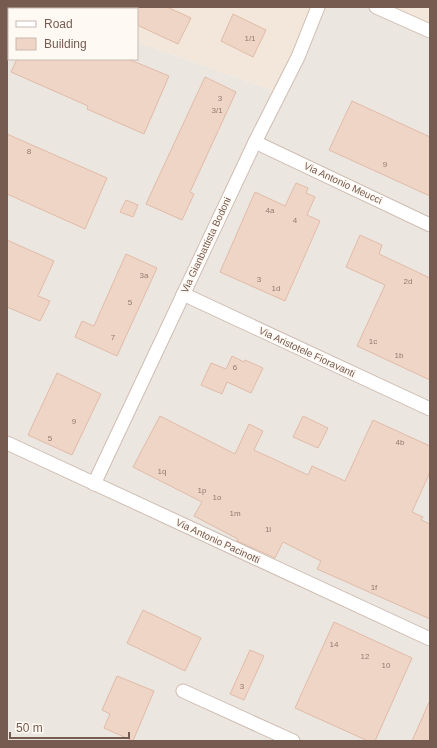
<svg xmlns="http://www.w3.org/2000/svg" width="437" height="748" viewBox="0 0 437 748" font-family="Helvetica,sans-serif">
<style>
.residential{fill:#f3e7db}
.industrial{fill:#ece6e1}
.building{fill:#efd5c6;stroke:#e1bba7}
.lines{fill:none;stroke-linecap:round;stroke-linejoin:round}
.street-casing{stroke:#cebdb2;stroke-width:15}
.street{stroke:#fff;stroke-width:13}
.labels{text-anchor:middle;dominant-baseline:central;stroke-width:3;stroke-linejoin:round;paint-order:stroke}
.number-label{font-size:8px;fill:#947a6e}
.street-label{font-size:10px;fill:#765c50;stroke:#fef9f3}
</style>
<rect width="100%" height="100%" fill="#fcf5ed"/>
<g class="residential">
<polygon points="134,7 319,7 283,94 137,42 137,9 133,9"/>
<polygon points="384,7 430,7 430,28"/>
</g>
<polygon class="industrial" points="7,7 134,7 133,9 9,9 9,59 137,59 137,42 283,94 319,7 384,7 430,28 430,741 7,741"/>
<g class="building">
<polygon points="137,7 167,7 191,18 178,44 137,25"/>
<polygon points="233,14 266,30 253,57 221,41"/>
<polygon points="17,59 128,59 169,76 144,134 87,109 88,106 11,72"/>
<polygon points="205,77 236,92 190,192 194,194 182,220 146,204"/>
<polygon points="352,101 430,137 430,196 329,150"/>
<polygon points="7,134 107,178 85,229 7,194"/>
<polygon points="296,183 308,188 306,193 315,197 307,215 320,221 285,301 220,272 255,192 285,206"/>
<polygon points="126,200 138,205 133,217 120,212"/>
<polygon points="360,235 382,245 379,254 430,278 430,380 357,346 385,285 346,267"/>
<polygon points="7,240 54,261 38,296 50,301 40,321 7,307"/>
<polygon points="126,254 157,268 117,356 75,337 82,321 94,326"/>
<polygon points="232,356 244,362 245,360 263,368 251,393 227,382 222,394 201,385 211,363 226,369"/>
<polygon points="57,373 101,394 72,455 28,435"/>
<polygon points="160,416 235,454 249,424 263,431 254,450 308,475 312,466 345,481 373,420 430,446 430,472 412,512 423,517 421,520 430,524 430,619 317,569 321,561 283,542 275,558 237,541 238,539 194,516 202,502 133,467"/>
<polygon points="303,416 328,428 318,448 293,437"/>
<polygon points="143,610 201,638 185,671 127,643"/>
<polygon points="334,622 412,658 375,741 368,741 295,708"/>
<polygon points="250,650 264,656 244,700 230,694"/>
<polygon points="117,676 154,691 133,741 104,728 110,714 102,710"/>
<polygon points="430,700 430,741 412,741"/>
</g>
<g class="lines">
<g class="street-casing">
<g id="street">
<polyline points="376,7 430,31"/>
<polyline points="255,142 430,225"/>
<polyline points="183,294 430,409"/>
<polyline points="7,443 430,639"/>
<polyline points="94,484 255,142 298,57 318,7"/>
<polyline points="183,691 293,741"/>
</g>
</g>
<use href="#street" class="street"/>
</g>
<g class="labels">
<g class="number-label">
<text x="250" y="38">1/1</text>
<text x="220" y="98">3</text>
<text x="217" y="110">3/1</text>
<text x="29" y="151">8</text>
<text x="385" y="164">9</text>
<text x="270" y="210">4a</text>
<text x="295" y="220">4</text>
<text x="144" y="275">3a</text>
<text x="259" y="279">3</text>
<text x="408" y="281">2d</text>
<text x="276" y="288">1d</text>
<text x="130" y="302">5</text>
<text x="113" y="337">7</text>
<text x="373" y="341">1c</text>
<text x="399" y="355">1b</text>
<text x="235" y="367">6</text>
<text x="74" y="421">9</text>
<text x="50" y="438">5</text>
<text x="400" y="442">4b</text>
<text x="162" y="471">1q</text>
<text x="202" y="490">1p</text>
<text x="217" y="497">1o</text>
<text x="235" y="513">1m</text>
<text x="268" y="529">1l</text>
<text x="374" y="587">1f</text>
<text x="334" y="644">14</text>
<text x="365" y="656">12</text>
<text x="386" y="665">10</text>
<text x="242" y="686">3</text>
</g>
<g class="street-label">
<text transform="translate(343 183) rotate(25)">Via Antonio Meucci</text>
<text transform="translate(206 245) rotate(-65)">Via Gianbattista Bodoni</text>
<text transform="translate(307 352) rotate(25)">Via Aristotele Fioravanti</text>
<text transform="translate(218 541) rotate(25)">Via Antonio Pacinotti</text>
</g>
</g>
<rect width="437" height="748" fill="none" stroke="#765c50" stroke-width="16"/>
<rect x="8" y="8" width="130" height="52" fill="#fef9f3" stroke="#c8bab2"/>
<rect x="16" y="21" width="20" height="6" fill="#ffffff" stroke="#c8bab2"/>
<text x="44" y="28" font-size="12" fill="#765c50">Road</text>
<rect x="16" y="38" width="20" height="12" fill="#efd5c6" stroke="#c8bab2"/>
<text x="44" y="48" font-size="12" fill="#765c50">Building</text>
<path d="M10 732v6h119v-6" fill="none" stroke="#765c50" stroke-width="2"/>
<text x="16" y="732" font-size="12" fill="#765c50" stroke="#fef9f3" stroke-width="3" paint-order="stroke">50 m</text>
</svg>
